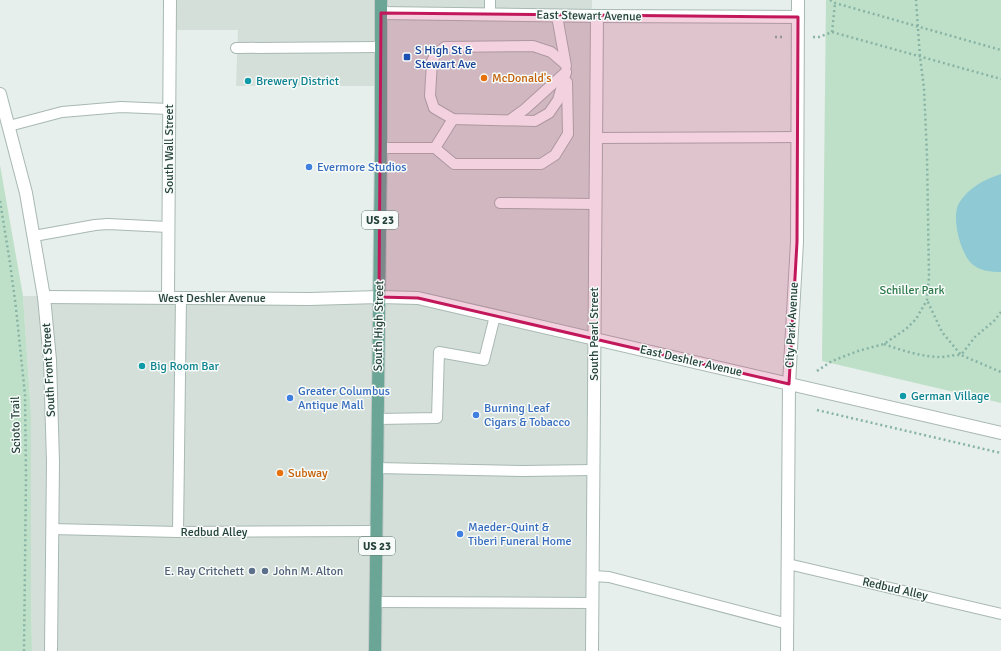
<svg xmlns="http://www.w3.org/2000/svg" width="1001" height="651" viewBox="0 0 1001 651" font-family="Signika,sans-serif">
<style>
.built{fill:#d4dfda}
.green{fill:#bfe0c8}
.water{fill:#8ec9d4}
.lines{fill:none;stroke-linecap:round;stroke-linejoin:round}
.lane-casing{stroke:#a8b8b2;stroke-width:12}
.street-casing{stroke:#a8b8b2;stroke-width:14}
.primary-casing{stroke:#c2cac8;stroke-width:14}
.path{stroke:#86b3a5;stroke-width:2.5;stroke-dasharray:2 3;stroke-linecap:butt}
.lane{stroke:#fff;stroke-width:10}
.street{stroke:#fff;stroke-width:12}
.primary{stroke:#6aa596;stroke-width:12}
.marked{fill:#c2185b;fill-opacity:0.2;stroke:#c2185b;stroke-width:3;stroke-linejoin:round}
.transit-dot{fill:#1a4fb4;stroke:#f7fbf9;stroke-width:1.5}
.food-dot{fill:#e8710a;stroke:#f7fbf9;stroke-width:1.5}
.culture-dot{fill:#0f9aa8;stroke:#f7fbf9;stroke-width:1.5}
.shop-dot{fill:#3f7fe0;stroke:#f7fbf9;stroke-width:1.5}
.service-dot{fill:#5c6f8a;stroke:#f7fbf9;stroke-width:1.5}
.labels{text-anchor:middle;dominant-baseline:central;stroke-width:3;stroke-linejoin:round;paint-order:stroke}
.shield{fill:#f7fbf9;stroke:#637a73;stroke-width:1}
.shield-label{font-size:11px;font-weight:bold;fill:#24423a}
.street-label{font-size:12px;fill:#24423a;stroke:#f7fbf9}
.transit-label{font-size:12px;fill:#164399;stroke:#f7fbf9;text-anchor:start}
.food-label{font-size:12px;fill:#c56008;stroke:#f7fbf9;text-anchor:start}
.culture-label{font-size:12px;fill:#0d838f;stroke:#f7fbf9;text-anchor:start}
.shop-label{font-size:12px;fill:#366cbe;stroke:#f7fbf9;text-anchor:start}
.park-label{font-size:12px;fill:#2d7a4b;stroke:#f7fbf9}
.service-label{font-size:12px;fill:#4e5e75;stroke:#f7fbf9;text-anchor:end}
</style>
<rect width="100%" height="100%" fill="#e6efeb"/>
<polygon class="built" points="170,0 592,0 586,651 32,651 31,588 31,413 23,296 376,295 380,86 236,86 238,30 169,30"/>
<g class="green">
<polygon points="826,0 1001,0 1001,403 822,361"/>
<polygon points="0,165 23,296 31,413 31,588 32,651 0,651"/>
</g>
<path class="water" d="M1001 174V272C991 272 980 271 972 264 960 253 951 217 959 203 969 187 984 180 1001 174Z"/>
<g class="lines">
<g class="lane-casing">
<g id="lane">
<polyline points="490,15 490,0"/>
<polyline points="557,16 566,66"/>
<polyline points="236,48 381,47"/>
<polyline points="565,64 551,52 533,46 445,47 436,54 432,61 430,96 434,108 453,119 535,121 549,113 558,100 566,72"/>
<polyline points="510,120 525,109 566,72"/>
<polyline points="9,126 62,112 121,107 169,109"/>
<polyline points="595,138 797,137"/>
<polyline points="381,148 435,148 454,164 541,164 555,155 568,134 567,82"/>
<polyline points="435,148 453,119"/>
<polyline points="500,203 595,204"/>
<polyline points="34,236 95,225 108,224 168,227"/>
<polyline points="378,419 437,418 439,352 484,360 495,316"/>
<polyline points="377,468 523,471 593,470"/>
<polyline points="52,529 178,532 377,531"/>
<polyline points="178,532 181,297"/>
<polyline points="788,564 1001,614"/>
<polyline points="593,576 609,577 788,624"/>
<polyline points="376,602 592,603"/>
</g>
</g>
<g class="street-casing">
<g id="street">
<polyline points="381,13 597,16 798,17"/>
<polyline points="0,94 26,193 44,297 50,360 53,462 51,651"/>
<polyline points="44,297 309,299 379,297 418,298 1001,433"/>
<polyline points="168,297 170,0"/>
<polyline points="592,651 597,16"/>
<polyline points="787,651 789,384 797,242 798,0"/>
</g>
</g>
<g class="primary-casing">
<polyline id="primary" points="375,651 381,148 381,0"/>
</g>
<g class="path">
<polyline points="830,0 835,3 1001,50"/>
<polyline points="832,32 835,3"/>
<polyline points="775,37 784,37"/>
<polyline points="813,37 819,37 832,32 1001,79"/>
<polyline points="0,201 10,263 16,308 25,395 26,477 24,651"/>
<polyline points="1001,312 995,320 975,337 961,355 1001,372"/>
<path d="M884 344C903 351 923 357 942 357 949 356 955 355 961 355L942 332 927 300"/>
<polyline points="817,371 832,361 858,351 884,344 906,329 916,319 927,300 929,277 927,156 924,88 920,57 916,0"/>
<polyline points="817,410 1001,453"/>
</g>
<use href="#lane" class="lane"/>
<use href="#street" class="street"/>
<use href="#primary" class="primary"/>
</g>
<path class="marked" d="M381 13 798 17 797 242 789 384 418 298 379 297Z"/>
<rect class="transit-dot" x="403" y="53" width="8" height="8" rx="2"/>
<g class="food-dot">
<circle cx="484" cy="78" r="4"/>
<circle cx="280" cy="473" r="4"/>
</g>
<g class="culture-dot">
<circle cx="248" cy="81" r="4"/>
<circle cx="142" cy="366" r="4"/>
<circle cx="903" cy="396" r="4"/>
</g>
<g class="shop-dot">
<circle cx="309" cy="167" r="4"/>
<circle cx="290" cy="398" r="4"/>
<circle cx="476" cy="415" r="4"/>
<circle cx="460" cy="534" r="4"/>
</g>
<g class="service-dot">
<circle cx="252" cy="571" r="4"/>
<circle cx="265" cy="571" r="4"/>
</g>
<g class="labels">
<g class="shield">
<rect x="362" y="211" width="36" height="18" rx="3"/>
<rect x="359" y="537" width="36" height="18" rx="3"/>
</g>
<g class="shield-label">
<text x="380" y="220">US 23</text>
<text x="377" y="546">US 23</text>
</g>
<g class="street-label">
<text transform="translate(589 16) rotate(1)">East Stewart Avenue</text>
<text transform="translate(169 149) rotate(-90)">South Wall Street</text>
<text x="212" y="298">West Deshler Avenue</text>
<text transform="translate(792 325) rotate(-87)">City Park Avenue</text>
<text transform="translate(379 326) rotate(-89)">South High Street</text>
<text transform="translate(594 334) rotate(-90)">South Pearl Street</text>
<text transform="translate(691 361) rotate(13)">East Deshler Avenue</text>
<text transform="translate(49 370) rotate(-93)">South Front Street</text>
<text transform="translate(16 425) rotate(-91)">Scioto Trail</text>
<text x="214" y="532">Redbud Alley</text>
<text transform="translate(895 589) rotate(13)">Redbud Alley</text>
</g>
<g class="transit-label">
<text x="415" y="50">S High St &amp;<tspan x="415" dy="14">Stewart Ave</tspan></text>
</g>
<g class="food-label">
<text x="492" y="78">McDonald's</text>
<text x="288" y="473">Subway</text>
</g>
<g class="culture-label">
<text x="256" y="81">Brewery District</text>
<text x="150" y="366">Big Room Bar</text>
<text x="911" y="396">German Village</text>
</g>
<g class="shop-label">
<text x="317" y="167">Evermore Studios</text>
<text x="298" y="391">Greater Columbus<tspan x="298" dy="14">Antique Mall</tspan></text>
<text x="484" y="408">Burning Leaf<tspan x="484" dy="14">Cigars &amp; Tobacco</tspan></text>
<text x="468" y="527">Maeder-Quint &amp;<tspan x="468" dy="14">Tiberi Funeral Home</tspan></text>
</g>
<g class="park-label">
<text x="912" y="290">Schiller Park</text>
</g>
<g class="service-label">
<text x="244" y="571">E. Ray Critchett</text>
<text x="273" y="571" text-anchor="start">John M. Alton</text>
</g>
</g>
</svg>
